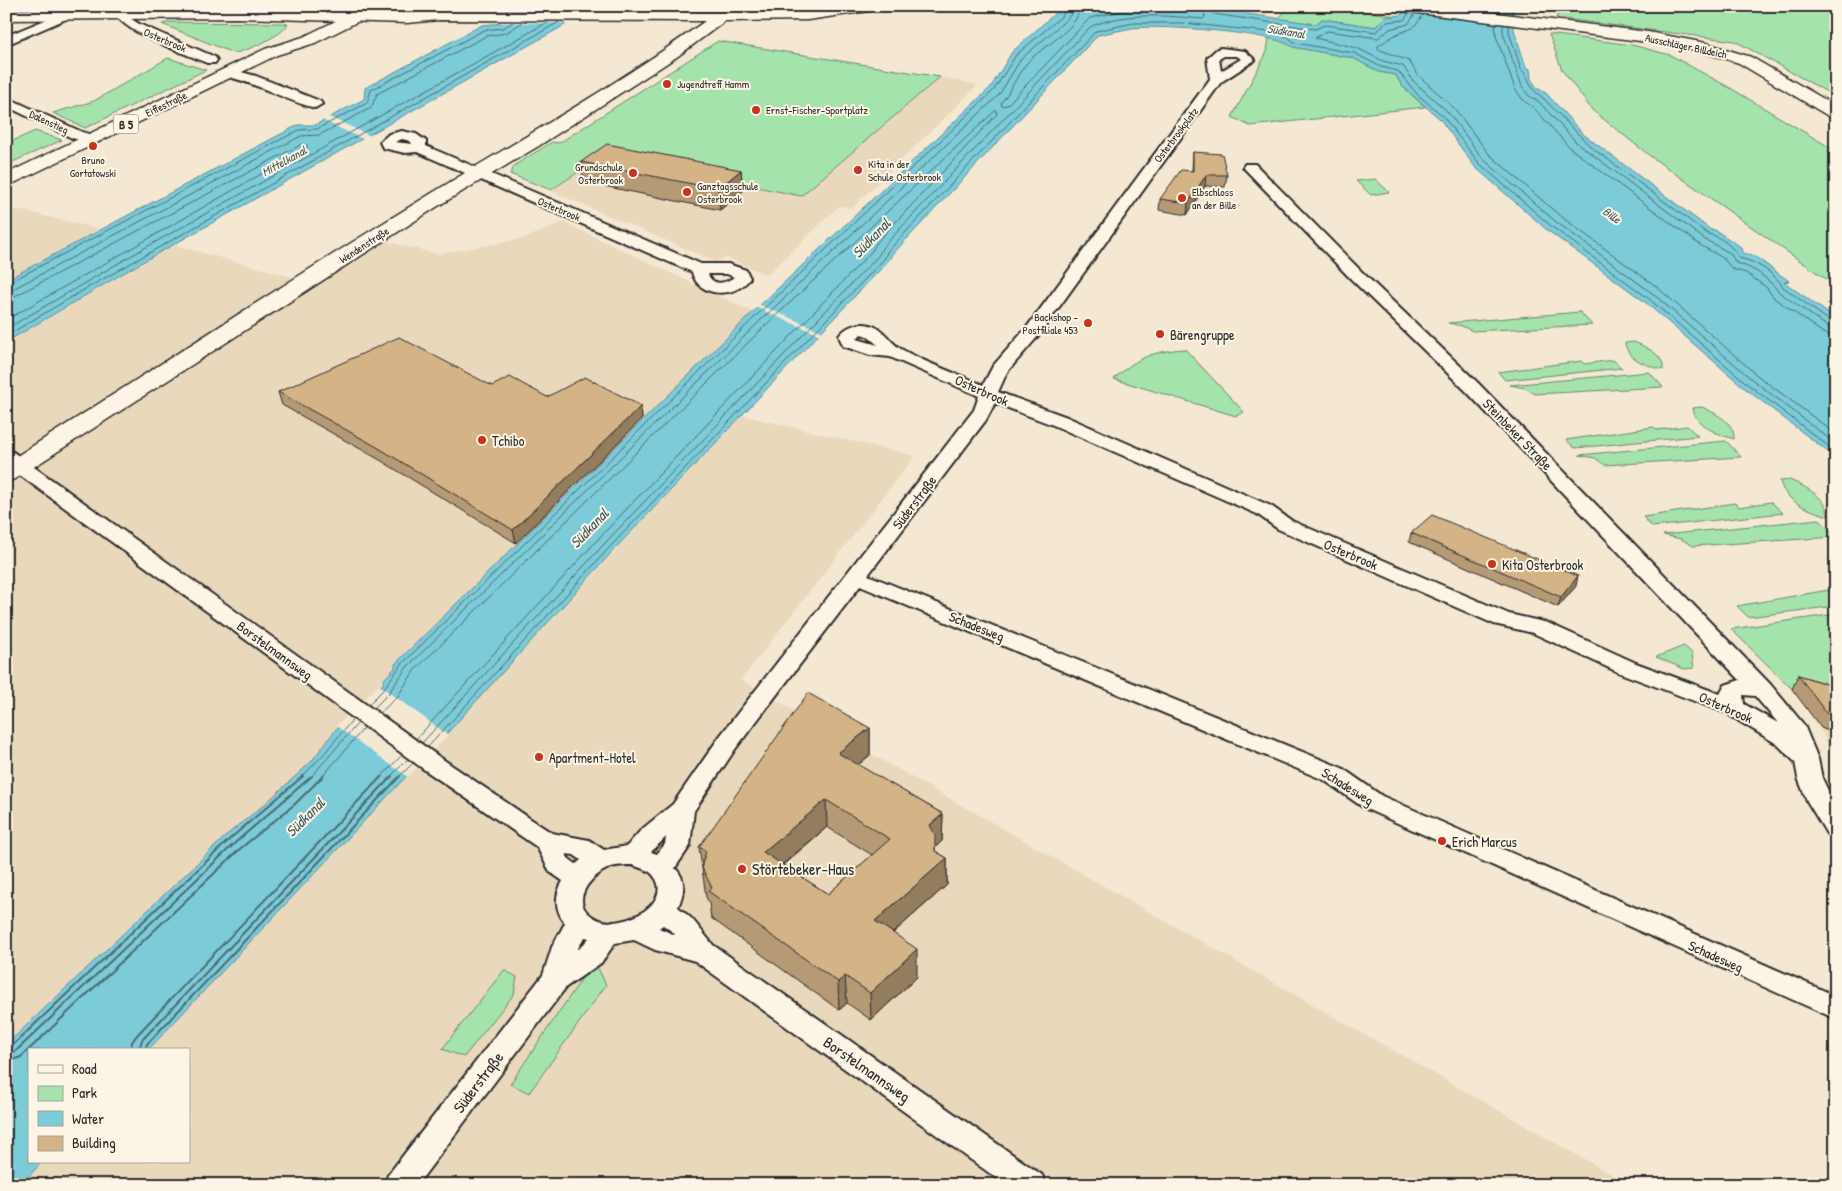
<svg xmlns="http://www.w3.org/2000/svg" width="1842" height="1191" viewBox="0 0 1842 1191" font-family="'Patrick Hand',sans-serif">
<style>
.built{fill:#ead8bc}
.green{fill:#a4e3ac;stroke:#68876c}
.water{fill:#7bcbd8;stroke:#5b8b93}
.pier{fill:#f4e8d2}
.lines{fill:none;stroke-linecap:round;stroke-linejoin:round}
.shore-far1{stroke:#4b6b70;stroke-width:1}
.shore{stroke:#4b6b70;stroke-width:2}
.minor-casing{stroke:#2b2b2b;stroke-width:4}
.tertiary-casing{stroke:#2b2b2b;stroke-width:3}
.primary-casing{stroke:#2b2b2b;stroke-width:3}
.minor{fill:#fcf5e5;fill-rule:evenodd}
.tertiary{fill:#fcf5e5;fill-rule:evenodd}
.primary{fill:#fcf5e5;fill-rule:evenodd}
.wall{fill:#b69a74;stroke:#2b2b2b;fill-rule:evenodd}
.shaded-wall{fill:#947d5e;stroke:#2b2b2b}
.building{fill:#d4b387;stroke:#2b2b2b;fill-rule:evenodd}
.poi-dot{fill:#c8321e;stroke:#fcf5e5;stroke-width:2}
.labels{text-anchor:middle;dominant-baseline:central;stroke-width:4;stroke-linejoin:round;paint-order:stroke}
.far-street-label{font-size:11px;fill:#2b2b2b;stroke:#fcf5e5}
.far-poi-label{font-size:11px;fill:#2b2b2b;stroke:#fcf5e5;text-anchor:start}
.far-water-label{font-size:12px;font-style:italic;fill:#435b5f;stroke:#fcf5e5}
.shield{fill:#fcf5e5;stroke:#6a6863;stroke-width:1}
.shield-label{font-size:12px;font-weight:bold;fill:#2b2b2b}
.poi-label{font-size:14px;fill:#2b2b2b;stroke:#fcf5e5;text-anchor:start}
.street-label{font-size:14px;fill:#2b2b2b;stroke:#fcf5e5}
.water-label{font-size:15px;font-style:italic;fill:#435b5f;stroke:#fcf5e5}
.near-poi-label{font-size:16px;fill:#2b2b2b;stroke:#fcf5e5;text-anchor:start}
.near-street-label{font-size:16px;fill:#2b2b2b;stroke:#fcf5e5}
</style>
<rect width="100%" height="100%" fill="#f4e8d2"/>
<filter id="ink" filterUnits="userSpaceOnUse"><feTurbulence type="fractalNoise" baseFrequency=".02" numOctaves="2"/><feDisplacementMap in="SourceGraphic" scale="10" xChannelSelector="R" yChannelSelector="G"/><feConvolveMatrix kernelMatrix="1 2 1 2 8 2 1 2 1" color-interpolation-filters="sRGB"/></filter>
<g filter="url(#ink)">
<g class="built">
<polygon points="596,6 720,6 714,10 593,8"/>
<polygon points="940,77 978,85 852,208 839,206 767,275 726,257 716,262 551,191 603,156 801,196"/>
<polygon points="6,207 99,229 6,280"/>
<polygon points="563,222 753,312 395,664 395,668 384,679 383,684 337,728 311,762 265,804 229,833 6,1045 6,342 174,245 307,281 372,238 438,254 526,238"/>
<polygon points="741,415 915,456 741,680 1630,1185 21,1185 42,1162 189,1162 189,1050 148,1050 406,777"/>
<polygon points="1792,689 1836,703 1836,768 1821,728"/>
</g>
<g class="green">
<polygon points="757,6 824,6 750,11"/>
<polygon points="1298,6 1330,6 1397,16 1385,17 1376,27 1322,19 1316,24 1278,19 1287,9"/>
<polygon points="1561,6 1836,6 1836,97 1735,41 1556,18"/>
<path d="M170 22 281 23 288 24C285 34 244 53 233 53L162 24Z"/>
<polygon points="1549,34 1632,45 1670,55 1732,89 1836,151 1836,286 1650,156 1592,110 1562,70"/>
<polygon points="1269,37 1285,42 1293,47 1353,58 1379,72 1396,75 1402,86 1425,107 1250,126 1232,117 1267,52"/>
<polygon points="718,41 940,77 801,196 603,156 551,190 510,174 515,165 552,142 559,143"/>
<polygon points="168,58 206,70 85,128 53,113 94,101"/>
<polygon points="35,131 62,140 6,165 6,144"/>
<polygon points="1375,179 1389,192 1371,195 1356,181"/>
<polygon points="1580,312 1592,325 1472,331 1462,326 1448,323"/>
<path d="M1634 342C1646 347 1665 355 1663 370 1649 366 1627 360 1625 343Z"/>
<path d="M1185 349 1244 412 1236 416 1114 379C1137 357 1154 351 1185 349Z"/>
<polygon points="1613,360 1622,368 1505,380 1498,372 1581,361 1584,364"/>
<polygon points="1649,372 1663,387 1535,394 1525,388 1510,385"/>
<path d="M1702 407C1715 413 1735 422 1734 439 1718 434 1696 427 1692 408Z"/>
<polygon points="1687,426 1698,436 1575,448 1566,440 1654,427 1657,430"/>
<polygon points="1726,441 1741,457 1605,465 1595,458 1579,455"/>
<path d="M1790 480C1805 487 1828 497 1828 516 1810 510 1785 503 1780 481Z"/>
<polygon points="1771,502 1783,513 1652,527 1643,517 1735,503 1739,507"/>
<polygon points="1819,519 1836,537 1693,546 1681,539 1663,535"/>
<polygon points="1834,589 1836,606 1748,617 1737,606"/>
<polygon points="1836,614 1836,703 1792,689 1731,629"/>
<polygon points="1684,646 1692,653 1694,668 1684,669 1656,657"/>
<polygon points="596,964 606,985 529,1093 510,1084 585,974"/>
<polygon points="504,970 517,977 514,994 464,1057 442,1049"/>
</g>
<g class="water">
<polygon points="520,6 596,6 580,9 563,22 565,25 146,260 6,342 6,280 298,125 315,125 364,99 365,88 482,25 502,23 521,10"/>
<path d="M1063 6H1209L1214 7V9L1316 24 1322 19 1376 27 1385 17 1401 15 1407 6H1513L1514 30 1526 67 1530 69 1531 79 1537 88 1546 93 1583 134 1711 230H1715L1741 247 1742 253 1753 255 1789 281 1784 282 1836 319V458L1747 390 1645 302 1547 230 1475 167 1440 119 1402 86 1396 75 1379 72 1353 58 1293 47C1273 32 1160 25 1132 28 1121 30 1109 33 1098 35L890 257H892L614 550 450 730 148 1050H29V1162H42L21 1185H6V1045L229 833 265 804 311 762 337 728 383 684 384 679 395 668V664L753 312 991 87 1012 52Z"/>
</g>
<g class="pier">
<polygon points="519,9 582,10 564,23 499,23"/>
<polygon points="327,116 371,136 365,140 320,119"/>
<polygon points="758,304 823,332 820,335 755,307"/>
<polygon points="379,685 448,735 408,777 336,726"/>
</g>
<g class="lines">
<g class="shore-far1">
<path d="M1081 6C1074 35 1044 43 1026 64 1016 76 1011 91 1001 103L1002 106 1007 105 1090 18 1132 9 1193 11 1195 6"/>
<polyline points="1209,6 1210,12 1214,14 1315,29 1325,25 1376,32 1387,22 1404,20 1409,13"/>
<polyline points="1415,14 1408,24 1390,29 1378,38 1327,31 1315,38 1357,48 1383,61 1403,66 1412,80 1448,112 1483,159 1555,221 1652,293 1754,381 1836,444"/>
<path d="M1423 15C1410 33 1413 27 1395 35 1389 38 1384 43 1378 46V49L1409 61 1418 75 1454 108 1489 154 1559 215 1657 287 1758 376 1836 434"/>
<polyline points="1495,24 1496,36 1515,89 1524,101 1534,108 1570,148 1700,245 1723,258 1732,269 1746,273 1767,288 1774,298 1823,333 1836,337"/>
<path d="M1503 25V33L1522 86 1529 96 1539 102 1576 142 1704 239 1730 253 1736 263C1753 267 1768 278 1779 292L1828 327 1836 329"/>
<path d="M1509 26V32L1521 69C1531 79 1528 88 1543 98L1591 147 1708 234C1720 236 1734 247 1739 258 1755 261 1775 273 1783 287L1831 322 1836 323"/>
<polyline points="6,284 299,130 317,129 367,103 371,90 484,30 503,28 513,22"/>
<polyline points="6,290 13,289 301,136 319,135 371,108 377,94 486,36 506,33 523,22"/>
<polyline points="6,298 17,295 302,144 307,145 307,148 6,320"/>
<polyline points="6,329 141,250 548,22"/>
<polyline points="6,336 87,288 559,22"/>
<polyline points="368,705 382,691 401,665 757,315 994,90 1016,55 1062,16 1067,6"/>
<polyline points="374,708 388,694 407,667 761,320 999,95 1021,59 1066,20 1072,13 1073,6"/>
<polyline points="380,713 398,696 414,671 766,325 996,110 997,114 877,242 872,251 600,537 416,739"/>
<path d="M422 743 606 542 879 255 882 248 1090 27C1124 11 1167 16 1203 19L1205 17 1203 6"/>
<polyline points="428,747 610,547 885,258 887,252 1096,31 1133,23 1183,23 1270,32 1288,37 1295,43 1354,53 1381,67 1398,71 1417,94 1443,116 1479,163 1551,226 1648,298 1750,386 1836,452"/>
<polyline points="302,777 323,755 353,719"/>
<polyline points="311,777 358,723"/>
<polyline points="322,777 364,728"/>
<polyline points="381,777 402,755"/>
<polyline points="390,777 408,759"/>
<polyline points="399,777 413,763"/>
</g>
<g class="shore">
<polyline points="6,1048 12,1046 232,837 303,776"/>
<polyline points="131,1050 132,1042 137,1035 382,776"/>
<polyline points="139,1050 142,1040 392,776"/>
<polyline points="145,1050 147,1044 400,776"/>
<polyline points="6,1054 16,1051 236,842 312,776"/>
<polyline points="6,1062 21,1057 241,848 295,804 323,776"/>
</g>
<g class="minor-casing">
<g id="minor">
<polygon points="79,6 96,6 6,45 6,36"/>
<path d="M123 11 127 12 130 18 139 24 215 57 217 60 215 63H207C187 54 124 32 117 15Z"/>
<path d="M1221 48 1245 51 1255 60 1221 82 1039 335 1007 372 998 392 1067 417 1271 506 1292 521 1509 614 1548 623 1636 663 1720 694 1725 685 1740 680 1466 391 1351 279 1243 167 1245 164H1255L1363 273 1478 383 1770 684 1804 725 1818 759 1822 778 1836 807V837L1827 834 1807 801 1798 778 1795 762 1777 744 1726 713 1620 673 1533 633 1494 624 1278 529 1257 514 1053 425 995 403 986 420 868 575 1342 768 1382 796 1836 996V1019L1364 808 1324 780 860 586 736 748 694 811 690 846 675 868C687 880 684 893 678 907L692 919 713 945 1042 1175 1046 1185H1006L695 961 655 950 634 940 615 943 601 963 566 987 417 1185H384L388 1175 543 975 552 947 565 923C555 910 554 896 563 881L550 872 537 847 422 768 6 465V450L13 452 438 756 538 824 552 833 589 840 604 850 627 846 641 830 673 804 720 736 974 410 979 396 890 357 870 355 843 346 839 336C846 326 859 322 870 325 885 329 889 342 901 349 923 362 958 374 983 385L993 366 1027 327 1210 79 1207 58 1217 49ZM1224 56H1237L1241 59 1221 71 1219 59ZM861 334 867 336 878 345 857 339ZM1743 695 1755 696 1778 723 1744 704ZM666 837 665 844 657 854 651 852ZM566 854 574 855 581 860 576 864 568 858ZM632 865C638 867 645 869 650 872 680 899 624 932 597 919 567 905 588 877 609 868 616 865 625 865 632 865ZM663 925 674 933 675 935 659 928ZM585 937 589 938 578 950V948Z"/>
<path d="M230 69 256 76 320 101 322 104 315 108C284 100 257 83 225 76L224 73Z"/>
<polygon points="6,97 82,132 99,137 101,140 94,144 72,138 6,106"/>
<path d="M402 131 416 134 426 141V146L701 264H728L746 270 750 278C736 299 698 298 692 272L417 152 405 153 383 148 380 142 389 134ZM402 139 410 141 412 144 395 142ZM708 274H727L734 277C725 284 712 286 708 274Z"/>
</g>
</g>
<g class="tertiary-casing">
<g id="tertiary">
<path d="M836 6H876L874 9 869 11 808 20 725 21 678 56 537 147 438 206 15 479 6 481V463C145 375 283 284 424 198 518 140 615 87 705 21L439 20 407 23 237 18 6 20V10L237 8 407 13 439 10 774 12Z"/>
<polygon points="1396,6 1441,6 1648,32 1706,43 1751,57 1836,106 1836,118 1830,117 1739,63 1703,52 1648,42 1403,11 1398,9"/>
</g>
</g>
<g class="primary-casing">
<polygon id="primary" points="366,6 385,6 383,9 315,43 277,55 6,187 6,174 265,49 303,37"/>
</g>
<use href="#minor" class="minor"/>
<use href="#tertiary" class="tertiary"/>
<use href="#primary" class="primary"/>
</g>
<g class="wall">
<polygon points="1193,152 1227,175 1225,187 1205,186 1187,215 1159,210 1160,199 1192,170"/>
<polygon points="581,162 741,170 743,191 720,210 584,182"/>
<polygon points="492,386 547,397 641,406 642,419 516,543 380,460 282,405 278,392"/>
<polygon points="1411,533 1576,586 1558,607 1409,542"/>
<polygon points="1798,675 1836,687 1836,734 1821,728 1792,689"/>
<path d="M870 728V755L858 765 943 814 942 841 935 848V851L947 858V885L893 933 917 977 871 1020 847 1003 839 1010 711 918 709 903 706 897 699 847ZM827 827 872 855 828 894 783 865Z"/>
</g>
<g class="shaded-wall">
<polygon points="741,170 743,191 720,210 718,189"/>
<polygon points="1206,175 1205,186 1187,215 1188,203"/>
<polygon points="641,406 642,419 516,543 513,530"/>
<polygon points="1578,576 1576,586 1558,607 1561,597"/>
<polygon points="870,728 870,755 839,780 838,753"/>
<polygon points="826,800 827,827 765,879 763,852"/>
<polygon points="943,814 942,841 930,852 930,825"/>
<polygon points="947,858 947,885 876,948 875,921"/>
<polygon points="917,949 917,977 871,1020 870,993"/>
<polygon points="845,976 847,1003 839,1010 838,982"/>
</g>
<g class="building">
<polygon points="607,144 741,170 718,189 581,162"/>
<polygon points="1193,152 1222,154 1227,175 1206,175 1188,203 1160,199 1181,170 1193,171"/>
<polygon points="399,337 492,386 510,377 547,397 585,377 641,406 513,530 377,447 278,392"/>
<polygon points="1432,515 1578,576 1561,597 1411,533"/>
<polygon points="1798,675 1836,687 1836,717 1827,714"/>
<path d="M808 693 870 728 838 753 943 814 930 825 935 835V851L947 858 875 921 917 949 870 993 845 976 838 982 708 891 712 888 703 870 702 864 706 851 699 847ZM826 800 890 839 828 894 763 852Z"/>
</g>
</g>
<g class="poi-dot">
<circle cx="667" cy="84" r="5"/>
<circle cx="756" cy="110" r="5"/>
<circle cx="93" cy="146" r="5"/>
<circle cx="858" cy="170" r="5"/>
<circle cx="633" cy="173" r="5"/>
<circle cx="687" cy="192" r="5"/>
<circle cx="1182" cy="198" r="5"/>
<circle cx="1088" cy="323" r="5"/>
<circle cx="1160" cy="334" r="5"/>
<circle cx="482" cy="440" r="5"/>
<circle cx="1492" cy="564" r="5"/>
<circle cx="539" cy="757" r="5"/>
<circle cx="1442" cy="841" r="5"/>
<circle cx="742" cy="869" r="5"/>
</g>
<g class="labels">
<g class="far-street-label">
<text transform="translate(165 40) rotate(23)">Osterbrook</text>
<text transform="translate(1686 46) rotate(12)">Ausschläger Billdeich</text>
<text transform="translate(166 104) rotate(-26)">Eiffestraße</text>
<text transform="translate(49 122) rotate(25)">Dalenstieg</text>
<text transform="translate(1176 135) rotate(-53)">Osterbrookplatz</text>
<text transform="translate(559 209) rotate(23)">Osterbrook</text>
<text transform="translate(364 245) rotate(-33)">Wendenstraße</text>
</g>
<g class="far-poi-label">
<text x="677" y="84">Jugendtreff Hamm</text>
<text x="766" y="110">Ernst-Fischer-Sportplatz</text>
<text x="93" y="160" text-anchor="middle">Bruno<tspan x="93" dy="13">Gortatowski</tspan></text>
<text x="868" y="164">Kita in der<tspan x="868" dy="13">Schule Osterbrook</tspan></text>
<text x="623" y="167" text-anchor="end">Grundschule<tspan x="623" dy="13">Osterbrook</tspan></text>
<text x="697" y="186">Ganztagsschule<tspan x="697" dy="13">Osterbrook</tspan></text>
<text x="1192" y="192">Elbschloss<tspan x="1192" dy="13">an der Bille</tspan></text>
<text x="1078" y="317" text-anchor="end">Backshop -<tspan x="1078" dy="13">Postfiliale 453</tspan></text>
</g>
<g class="far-water-label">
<text transform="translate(1286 31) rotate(9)">Südkanal</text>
<text transform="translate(284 161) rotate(-29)">Mittelkanal</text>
<text transform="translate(1612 215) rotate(37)">Bille</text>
</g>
<rect class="shield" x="113.5" y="114.5" width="25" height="19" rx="4"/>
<g class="shield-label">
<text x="126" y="124">B 5</text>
</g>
<g class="poi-label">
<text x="1170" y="334">Bärengruppe</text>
<text x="492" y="440">Tchibo</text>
<text x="1502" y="564">Kita Osterbrook</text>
<text x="549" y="757">Apartment-Hotel</text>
<text x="1452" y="841">Erich Marcus</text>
</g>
<g class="street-label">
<text transform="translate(982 390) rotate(24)">Osterbrook</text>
<text transform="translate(1518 434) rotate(46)">Steinbeker Straße</text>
<text transform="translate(914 502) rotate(-53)">Süderstraße</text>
<text transform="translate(1351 554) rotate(23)">Osterbrook</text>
<text transform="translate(977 626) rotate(22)">Schadesweg</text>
<text transform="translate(275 650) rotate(36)">Borstelmannsweg</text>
<text transform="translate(1726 707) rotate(24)">Osterbrook</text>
<text transform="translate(1348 786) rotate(32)">Schadesweg</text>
<text transform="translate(1716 956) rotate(24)">Schadesweg</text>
</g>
<g class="water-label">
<text transform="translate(871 238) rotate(-46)">Südkanal</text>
<text transform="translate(589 528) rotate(-46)">Südkanal</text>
<text transform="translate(305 817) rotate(-45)">Südkanal</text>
</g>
<g class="near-poi-label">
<text x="752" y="869">Störtebeker-Haus</text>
</g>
<g class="near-street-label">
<text transform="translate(867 1069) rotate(35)">Borstelmannsweg</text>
<text transform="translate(478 1082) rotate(-53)">Süderstraße</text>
</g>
</g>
<rect width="1842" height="1191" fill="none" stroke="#fcf5e5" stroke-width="25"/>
<rect x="12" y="12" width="1817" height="1166" fill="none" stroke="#2b2b2b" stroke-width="2" filter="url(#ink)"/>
<rect x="28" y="1048" width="162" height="115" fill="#fcf5e5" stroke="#a8a49b"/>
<rect x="38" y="1065" width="25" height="8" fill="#fcf5e5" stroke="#a8a49b"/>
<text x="72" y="1074" font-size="15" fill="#2b2b2b">Road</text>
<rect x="38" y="1086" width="25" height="15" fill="#a4e3ac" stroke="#a8a49b"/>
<text x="72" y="1098" font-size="15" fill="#2b2b2b">Park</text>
<rect x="38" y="1111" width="25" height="15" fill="#7bcbd8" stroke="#a8a49b"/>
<text x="72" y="1124" font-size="15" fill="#2b2b2b">Water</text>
<rect x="38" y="1136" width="25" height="15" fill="#d4b387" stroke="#a8a49b"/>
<text x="72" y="1148" font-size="15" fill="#2b2b2b">Building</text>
</svg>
